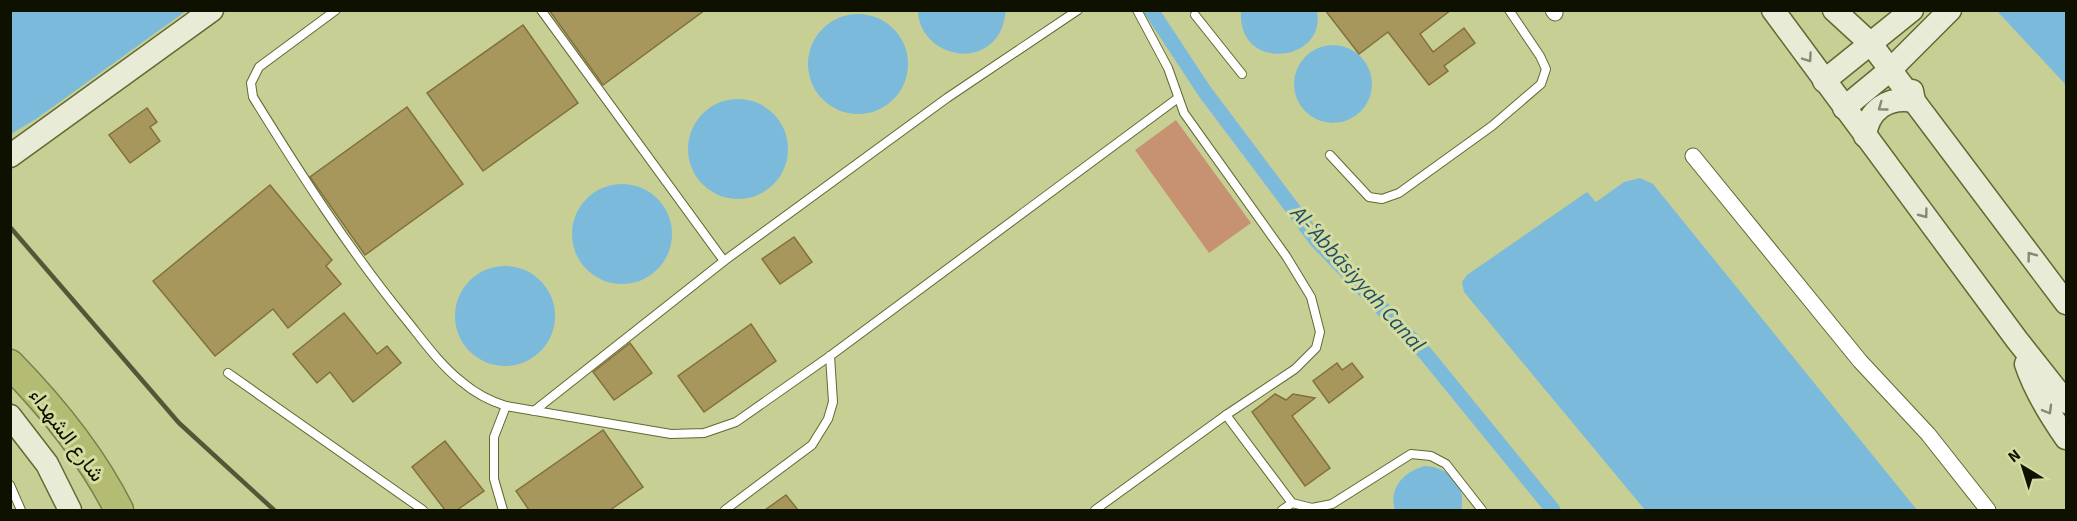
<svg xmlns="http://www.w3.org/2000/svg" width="2077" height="521" viewBox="0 0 2077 521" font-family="'Source Sans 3',Vazirmatn,sans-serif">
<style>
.green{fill:#c79271}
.water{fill:#7cbadc}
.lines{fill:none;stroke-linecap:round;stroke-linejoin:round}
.canal{stroke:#7cbadc;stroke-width:15}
.building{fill:#a8975d;stroke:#81713a;stroke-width:1.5}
.lane-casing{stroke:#636832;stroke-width:10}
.street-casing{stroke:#636832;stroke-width:17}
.secondary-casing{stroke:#636832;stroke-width:25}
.highway-casing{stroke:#7a804b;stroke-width:31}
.lane{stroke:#fff;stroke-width:8}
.street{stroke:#fff;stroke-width:15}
.secondary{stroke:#e8ebd5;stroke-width:22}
.highway{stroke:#b4bc74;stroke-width:28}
.rail{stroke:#535737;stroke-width:4.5}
.oneway{stroke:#868975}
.labels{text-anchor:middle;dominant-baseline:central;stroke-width:6;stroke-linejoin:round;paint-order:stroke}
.street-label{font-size:21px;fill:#0f1100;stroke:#d4dca1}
.water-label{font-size:22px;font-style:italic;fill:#1e4f67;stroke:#d4dca1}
</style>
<rect width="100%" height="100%" fill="#c7cf95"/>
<polygon class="green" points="1176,120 1251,223 1209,253 1135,150"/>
<g class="water">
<polygon points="11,10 186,10 186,11 36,119 11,134"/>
<path d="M918 11 1006 10V11C1004 21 1003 29 997 37 972 70 919 50 918 11Z"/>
<path d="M1241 11H1317C1327 63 1237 73 1241 11Z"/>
<polygon points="1997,11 2066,11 2066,85"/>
<circle cx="858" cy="64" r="50"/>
<circle cx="1333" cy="84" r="39"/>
<circle cx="738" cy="149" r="50"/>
<polygon points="1640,178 1653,184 1917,510 1645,510 1464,292 1462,282 1467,275 1587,192 1596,202 1624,182"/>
<circle cx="622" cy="234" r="50"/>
<circle cx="505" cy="316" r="50"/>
<path d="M1424 466C1449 467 1467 484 1461 510H1395C1388 488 1404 472 1424 466Z"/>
</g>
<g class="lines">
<polyline class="canal" points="1151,10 1205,92 1317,241 1425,353 1553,510"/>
</g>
<g class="building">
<polygon points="549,10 705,10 603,85"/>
<polygon points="1325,10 1451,10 1420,34 1433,52 1464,28 1475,43 1444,66 1448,71 1429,85 1388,32 1359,54"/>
<polygon points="523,25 578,103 483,171 427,93"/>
<polygon points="407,107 463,184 365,255 310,177"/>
<polygon points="147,108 157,122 150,127 160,141 130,163 109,135"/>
<polygon points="270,185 332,260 326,266 341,284 288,328 273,309 215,356 153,281"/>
<polygon points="794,237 812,262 780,284 762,259"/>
<polygon points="344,313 377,354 387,346 401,363 353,402 330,372 317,383 293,354"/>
<polygon points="751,324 776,361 704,412 678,376"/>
<polygon points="630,343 652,373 614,400 593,372"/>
<polygon points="1337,363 1342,370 1352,363 1363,377 1329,403 1313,381"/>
<polygon points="1275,394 1286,400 1293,394 1315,398 1292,416 1330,468 1305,486 1252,412"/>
<polygon points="603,430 643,487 610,510 529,510 516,491"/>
<polygon points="445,441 484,491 457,510 445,510 412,467"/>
<polygon points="786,495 798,510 765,510"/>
</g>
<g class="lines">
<g class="lane-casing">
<g id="lane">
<path d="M336 10 259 67 251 83 253 97C300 173 348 248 404 317 422 339 439 364 462 382 475 393 490 401 506 406L671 434 704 433 736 422 830 356 1178 98"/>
<polyline points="541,10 724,261"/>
<polyline points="1195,15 1242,74"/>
<polyline points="1330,155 1369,197 1382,199 1399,193 1492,126 1541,84 1546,69 1540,56 1509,10"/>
<polyline points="228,373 423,510"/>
<polyline points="534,411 724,261 947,98 1078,10"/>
<polyline points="1226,415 1292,503 1312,508 1332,504 1411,454 1431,456 1446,464 1482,510"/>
<polyline points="10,485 21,510"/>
<polyline points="503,510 494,479 494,437 506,406"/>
<polyline points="725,510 812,445 828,419 833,402 830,356"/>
<polyline points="1095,510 1226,415 1295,369 1316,348 1320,332 1311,297 1286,256 1184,113 1168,68 1137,10"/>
<polyline points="1282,510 1292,503"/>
</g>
</g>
<g class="street-casing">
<g id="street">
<polyline points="1553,10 1555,13"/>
<polyline points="1693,156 1860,361 1928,434 1988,510"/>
</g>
</g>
<g class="secondary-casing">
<g id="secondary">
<polyline points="1773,10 2017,340 2066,402"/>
<polyline points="1834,10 1871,44 2066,303"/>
<polyline points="1824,81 1912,10"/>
<polyline points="1844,108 1890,70 1950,10"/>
<path d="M1865 136C1868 110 1888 96 1914 101L1912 91"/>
<polyline points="10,156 212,10"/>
<path d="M2026 364C2035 391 2050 415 2066 438"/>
<polyline points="10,416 47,464 70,510"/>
</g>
</g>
<g class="highway-casing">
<path id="highway" d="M10 364C53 408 92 456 119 510"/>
</g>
<use href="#lane" class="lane"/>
<use href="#street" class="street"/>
<use href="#secondary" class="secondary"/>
<use href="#highway" class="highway"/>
<polyline class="rail" points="10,227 179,423 274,510"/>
</g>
<defs><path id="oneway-chevron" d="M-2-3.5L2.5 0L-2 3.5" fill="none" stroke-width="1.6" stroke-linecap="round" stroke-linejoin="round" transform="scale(1.5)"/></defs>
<g class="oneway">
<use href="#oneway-chevron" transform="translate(1808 58) rotate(55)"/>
<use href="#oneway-chevron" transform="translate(1882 107) rotate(144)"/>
<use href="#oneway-chevron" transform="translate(1924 214) rotate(53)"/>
<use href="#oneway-chevron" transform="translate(2031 256) rotate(-127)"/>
<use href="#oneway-chevron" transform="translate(2048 410) rotate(60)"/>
</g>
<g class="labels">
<g class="street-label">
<text transform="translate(67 435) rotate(53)">شارع الشهداء</text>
</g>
<g class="water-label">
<text transform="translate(1358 279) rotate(48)">Al-ʿAbbāsiyyah Canal</text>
</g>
</g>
<rect width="2077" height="521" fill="none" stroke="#0f1100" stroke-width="24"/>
<g transform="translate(2023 467) rotate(322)" stroke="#d4dca1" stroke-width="4.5" paint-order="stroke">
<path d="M0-4.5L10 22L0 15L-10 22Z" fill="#0f1100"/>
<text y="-9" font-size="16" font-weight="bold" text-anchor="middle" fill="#0f1100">N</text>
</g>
</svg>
